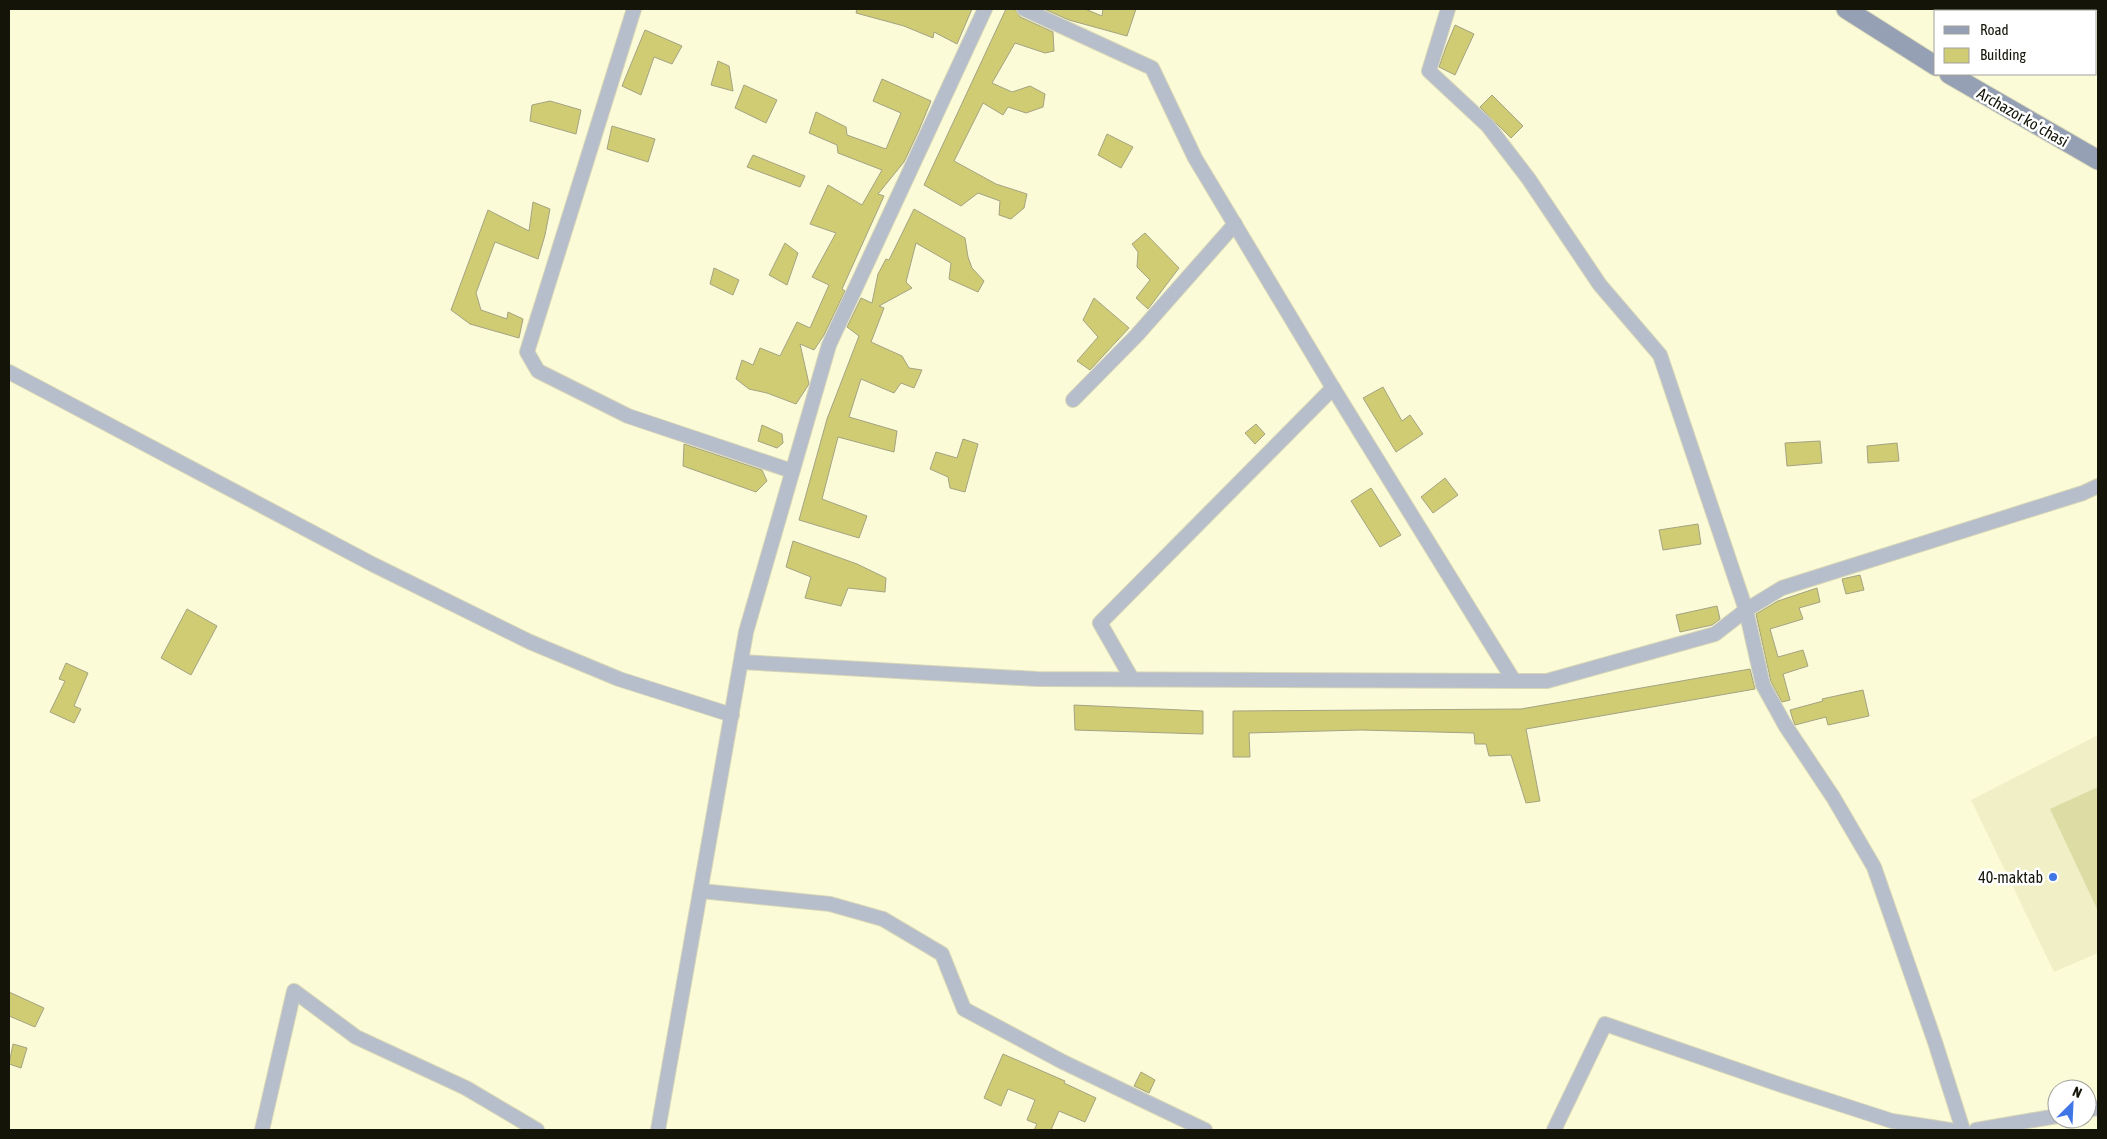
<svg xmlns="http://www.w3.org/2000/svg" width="2107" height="1139" viewBox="0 0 2107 1139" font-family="'Asap Condensed',sans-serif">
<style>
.built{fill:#f0efc5}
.green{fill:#dedca5}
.building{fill:#d0cc74;stroke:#a4a382}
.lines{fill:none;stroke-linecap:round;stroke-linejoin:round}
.street-casing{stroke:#d7d6b7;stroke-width:16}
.secondary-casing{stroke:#d7d6b7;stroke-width:21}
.street{stroke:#b6bdcb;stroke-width:14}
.secondary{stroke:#96a0b4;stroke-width:19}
.poi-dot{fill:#4075e6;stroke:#fff;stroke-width:2}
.labels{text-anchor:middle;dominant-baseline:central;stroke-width:5;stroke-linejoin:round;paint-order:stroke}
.street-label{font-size:16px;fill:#141408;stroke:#fff}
.poi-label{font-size:16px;fill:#141408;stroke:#fff;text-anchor:end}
</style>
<rect width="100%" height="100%" fill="#fcfbd8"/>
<polygon class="built" points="2098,735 2098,953 2054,972 1971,800"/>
<polygon class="green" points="2098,787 2098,911 2050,809"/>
<g class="building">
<polygon points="857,9 972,9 957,44 934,32 933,38 904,26 856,13"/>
<polygon points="1006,9 1015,9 1020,17 1053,32 1054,51 1045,53 1015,43 992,83 1012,92 1030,86 1045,94 1043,107 1026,113 1008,107 1003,115 983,103 954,161 996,184 1027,194 1024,208 1011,219 999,215 1000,201 978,193 961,206 924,185"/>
<polygon points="1044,9 1085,9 1102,16 1103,9 1136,9 1127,36 1069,20"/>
<polygon points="1455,25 1474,34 1455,75 1439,67 1446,47"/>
<polygon points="645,30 682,46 672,64 654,57 641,95 622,86"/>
<polygon points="718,61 729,66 733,91 711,85"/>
<polygon points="882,79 931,101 919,130 904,162 878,194 884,196 842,289 845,291 824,335 814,350 800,344 809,384 796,404 767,393 749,389 736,379 742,360 753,365 760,348 780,356 797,322 810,328 829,285 812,277 836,233 810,224 828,185 862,205 882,170 838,153 837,145 809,133 816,112 846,127 847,135 886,149 901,113 873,101"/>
<polygon points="744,85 777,100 766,123 735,108"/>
<polygon points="1492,95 1523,126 1511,138 1480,107"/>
<polygon points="550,101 581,110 576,134 530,121 532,105"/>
<polygon points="612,126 655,139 648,162 607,149"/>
<polygon points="1107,134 1133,147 1121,168 1098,155"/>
<polygon points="753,155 805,176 800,187 747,167"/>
<polygon points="533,202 550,209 545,235 538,259 495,242 476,293 481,310 507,319 508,312 523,319 519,338 470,324 451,310 488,210 529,231"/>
<polygon points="914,209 965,238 968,257 972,268 984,281 978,292 949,279 951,263 916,243 906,282 912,288 879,306 884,308 871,342 902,356 909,368 922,370 914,388 901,383 894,393 861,379 849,417 897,431 894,452 838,437 822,499 867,516 859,538 799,520 827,419 859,336 847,327 861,298 872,303 878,274 886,259 889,260"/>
<polygon points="1145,233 1179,268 1148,309 1136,298 1150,280 1137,267 1138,252 1132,244"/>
<polygon points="785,243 798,253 787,285 769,275"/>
<polygon points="714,268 739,280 733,295 710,284"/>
<polygon points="1094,298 1129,328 1090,370 1077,361 1098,337 1083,320"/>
<polygon points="1383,387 1402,421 1410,415 1423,434 1396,452 1363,398"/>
<polygon points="1256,424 1265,434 1255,444 1245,433"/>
<polygon points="762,425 782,434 783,443 777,448 758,441"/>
<polygon points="963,439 978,444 965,492 950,488 948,477 930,469 936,452 957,458"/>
<polygon points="1820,441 1822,463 1787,466 1785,443"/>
<polygon points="1897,443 1899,461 1868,463 1867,446"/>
<polygon points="684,444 762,470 767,481 756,492 683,466"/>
<polygon points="1445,478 1458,495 1433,513 1421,497"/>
<polygon points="1371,488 1401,535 1380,547 1351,501"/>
<polygon points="1698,524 1701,544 1663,550 1659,530"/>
<polygon points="793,541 857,564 886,578 885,592 848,588 841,606 805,598 811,577 786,567"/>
<polygon points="1860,575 1864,590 1846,594 1842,579"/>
<polygon points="1817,588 1820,602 1799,608 1803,619 1770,629 1778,657 1803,650 1808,666 1783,674 1790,700 1782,702 1771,682 1756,614 1778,601"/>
<polygon points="1717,606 1720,619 1712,625 1680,632 1676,615"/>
<polygon points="187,609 217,626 191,675 161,658"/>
<polygon points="66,663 88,673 74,706 81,709 74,723 50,712 65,681 59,679"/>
<polygon points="1750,669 1755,689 1526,729 1540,801 1526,803 1511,755 1489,756 1486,744 1475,744 1474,733 1361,730 1249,733 1250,757 1233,757 1233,711 1521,709"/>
<polygon points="1863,690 1869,716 1828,725 1826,717 1795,725 1793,720 1790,710 1823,701 1822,699"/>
<polygon points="1074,705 1203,711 1203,734 1075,730"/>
<polygon points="9,992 44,1008 35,1027 9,1016"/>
<polygon points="13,1044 27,1048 21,1068 9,1064"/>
<polygon points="1003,1054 1065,1081 1064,1083 1096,1098 1085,1122 1059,1111 1051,1130 1034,1130 1037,1124 1027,1120 1035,1100 1008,1089 1001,1106 984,1098"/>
<polygon points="1141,1072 1155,1080 1149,1093 1134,1086"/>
</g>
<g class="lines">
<g class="street-casing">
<g id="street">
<polyline points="634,9 527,352 538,371 628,416 792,471"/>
<polyline points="1024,9 1152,68 1195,158 1333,388 1100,623 1132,679"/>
<polyline points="1448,9 1429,71 1488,126 1528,178 1600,285 1660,355 1746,610 1763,685 1785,725 1833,797 1874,867 1935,1042 1963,1130"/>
<polyline points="9,372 372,564 530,642 619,679 732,715"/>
<polyline points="1333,388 1514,681"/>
<polyline points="1073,400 1137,335 1235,224"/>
<polyline points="741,662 1037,679 1547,681 1715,634 1746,610 1782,588 2083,493 2098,486"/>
<polyline points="701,891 830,904 883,919 942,954 964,1009 1063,1062 1205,1130"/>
<polyline points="2087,1110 2098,1108"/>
<polyline points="262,1130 294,991 356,1037 466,1088 537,1130"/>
<polyline points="658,1130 746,632 829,345 985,9"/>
<polyline points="1554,1130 1605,1024 1784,1086 1892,1121 1950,1130"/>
<polyline points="1976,1130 2057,1116"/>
</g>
</g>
<g class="secondary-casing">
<g id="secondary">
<polyline points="1846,9 1936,66"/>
<polyline points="1949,74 2098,160"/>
</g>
</g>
<use href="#street" class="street"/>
<use href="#secondary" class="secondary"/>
</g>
<circle class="poi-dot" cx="2053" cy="877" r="5"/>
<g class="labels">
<g class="street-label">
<text transform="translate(2023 117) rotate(30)">Archazor koʻchasi</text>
</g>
<g class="poi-label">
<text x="2043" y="877">40-maktab</text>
</g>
</g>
<rect width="2107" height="1139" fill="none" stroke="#141408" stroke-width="20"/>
<rect x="1934" y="10" width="162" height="65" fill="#ffffff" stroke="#a1a19c"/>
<rect x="1944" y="26" width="25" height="8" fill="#96a0b4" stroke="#a1a19c"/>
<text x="1980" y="35" font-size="15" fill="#141408">Road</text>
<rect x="1944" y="48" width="25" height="15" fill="#d0cc74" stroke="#a1a19c"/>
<text x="1980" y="60" font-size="15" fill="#141408">Building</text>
<g transform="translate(2072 1104) rotate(24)"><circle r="24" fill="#ffffff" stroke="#a1a19c"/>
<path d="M0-4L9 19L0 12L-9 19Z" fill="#4075e6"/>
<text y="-8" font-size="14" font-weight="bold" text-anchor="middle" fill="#141408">N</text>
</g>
</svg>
